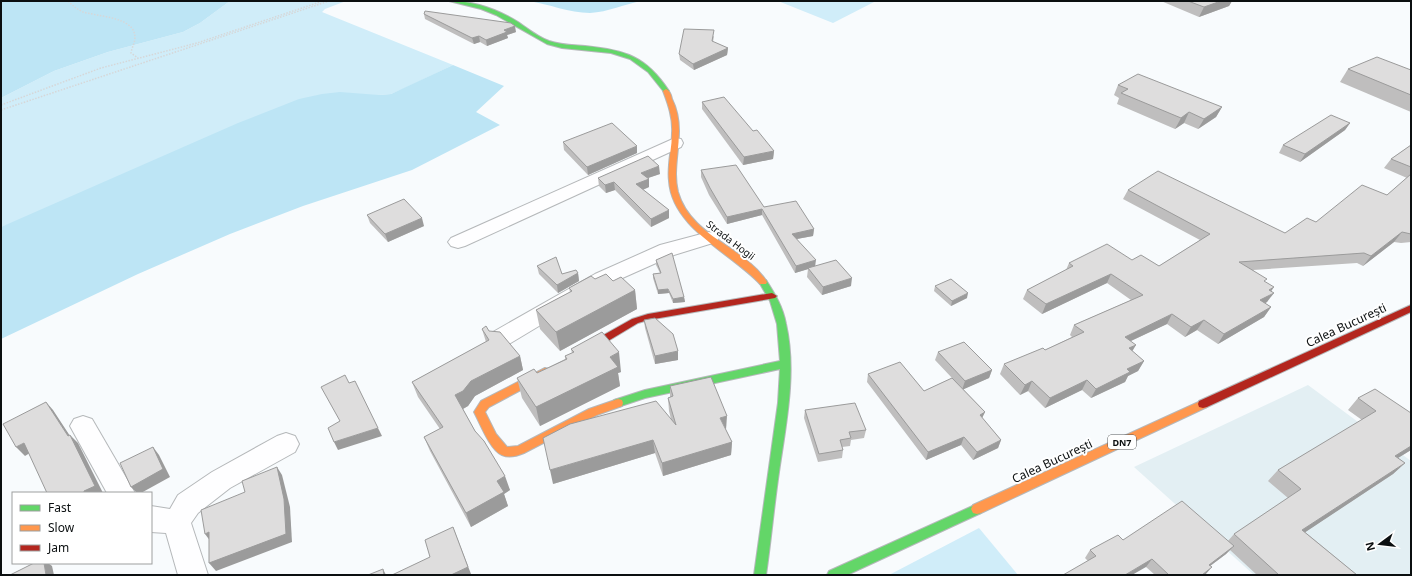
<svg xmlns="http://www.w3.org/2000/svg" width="1412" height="576" viewBox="0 0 1412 576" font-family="'Noto Sans',sans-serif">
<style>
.built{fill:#e3eff3}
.green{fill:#d0edf9}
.forest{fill:#bde5f5}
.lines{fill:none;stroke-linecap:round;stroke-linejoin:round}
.street-casing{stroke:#b5b8ba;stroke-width:2}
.fast-casing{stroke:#b5b8ba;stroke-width:2}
.slow-casing{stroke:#b5b8ba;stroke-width:2}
.jam-casing{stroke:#b5b8ba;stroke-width:2}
.path{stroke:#d6d7d8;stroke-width:1.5;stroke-dasharray:1.5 1.5;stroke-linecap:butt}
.street{fill:#fefeff;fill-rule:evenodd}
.fast{fill:#63d668;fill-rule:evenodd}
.slow{fill:#ff974d;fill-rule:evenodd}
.jam{fill:#b3261e;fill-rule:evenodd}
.wall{fill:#bfbebe}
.shaded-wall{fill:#9b9b9b}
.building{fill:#dedddd;stroke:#9b9b9b}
.labels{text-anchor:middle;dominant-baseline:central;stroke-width:4;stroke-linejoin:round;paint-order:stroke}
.shield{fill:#fff;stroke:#545758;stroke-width:1}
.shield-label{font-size:9px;font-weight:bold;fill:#0b0f10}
.street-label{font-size:10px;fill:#0b0f10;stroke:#fff}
.near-street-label{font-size:12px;fill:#0b0f10;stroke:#fff}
</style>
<rect width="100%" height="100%" fill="#f8fbfd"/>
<polygon class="built" points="1308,385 1411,461 1411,575 1254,575 1134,467"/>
<g class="green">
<polygon points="230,1 346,1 325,9 322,12 453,65 405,88 391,94 379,95 1,227 1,98 54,71 108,52 183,32 200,23"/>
<polygon points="778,1 876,1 833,23"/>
<polygon points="979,528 1018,575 889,575"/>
</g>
<g class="forest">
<polygon points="1,1 230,1 200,23 183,32 108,52 54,71 1,98"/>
<path d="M529 1H642C625 4 608 12 590 13 569 13 549 4 529 1Z"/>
<polygon points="453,65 504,86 476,112 500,125 412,170 303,206 230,234 138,274 1,339 1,227 238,123 299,99 322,94 340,92 379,95 391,94"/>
</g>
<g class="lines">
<g class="street-casing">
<g id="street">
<polygon points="675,138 681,139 683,143 681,147 465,246 458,248 451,246 448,242 451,238"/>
<polygon points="709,232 716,234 719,238 716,242 674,255 609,284 509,344 501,346 493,344 490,338 493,332 595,274 660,245"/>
<polygon points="83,416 92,419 135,493 107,493 70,426 74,419"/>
<polygon points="286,433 295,436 299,444 295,452 230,488 198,513 191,523 208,575 178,575 166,533 151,532 151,506 170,509 178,495 212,472 277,436"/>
</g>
</g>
<g class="fast-casing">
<g id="fast">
<path d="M449 1C474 1 497 9 518 22 528 29 538 37 549 41 561 45 573 45 585 46 625 50 646 56 669 91L664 92 648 72 630 59 611 53 562 48 547 44 496 15 481 9Z"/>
<path d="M763 279 766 280C775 294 783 307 786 324 797 372 786 424 779 472 774 506 771 541 766 575H754L778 403 780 369 645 398 618 407 614 406 613 403 614 400 645 390 780 361 777 324 770 301 759 282Z"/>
<polygon points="977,504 981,505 983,509 981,513 847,575 827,575 829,571"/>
</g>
</g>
<g class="slow-casing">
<g id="slow">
<path d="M666 89C670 91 671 94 672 99 677 109 679 120 679 131 679 152 673 172 678 192 691 237 744 246 767 282L766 284H760C731 253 672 228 669 181 667 165 672 149 672 133 673 118 668 104 663 91Z"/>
<path d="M545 368 549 369 550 372 549 375 489 407 485 412 496 434 507 447 518 446 589 409 618 399 622 400 623 403 622 406 597 415 524 453C517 456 509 458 502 455 490 450 480 423 474 412L481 401Z"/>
<polygon points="1203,400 1207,401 1208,404 1207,407 981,513 977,514 973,513 971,509 973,505"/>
</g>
</g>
<g class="jam-casing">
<g id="jam">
<polygon points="772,293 777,296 775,298 648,320 638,323 583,356 577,356 575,353 577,350 632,319 648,314"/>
<polygon points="1411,305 1411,312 1207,407 1203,408 1199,407 1198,404 1199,401"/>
</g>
</g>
<g class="path">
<path d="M68 1C73 6 77 9 83 12 96 16 129 17 134 32 137 40 132 46 131 53L138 58"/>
<polyline points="1,105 101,68 197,43 323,1"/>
<polyline points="1,110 329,1"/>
</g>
<use href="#street" class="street"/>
<use href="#fast" class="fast"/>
<use href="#slow" class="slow"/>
<use href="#jam" class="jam"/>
</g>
<g class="wall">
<polygon points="1161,1 1232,1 1229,6 1199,17"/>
<polygon points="424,14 516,32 507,35 508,38 487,46 480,42 474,44 425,19"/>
<polygon points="714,36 713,42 728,48 727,55 694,70 680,60 679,54"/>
<polygon points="1348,69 1411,70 1411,112 1340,82"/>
<polygon points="1118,85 1222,107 1216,117 1198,129 1184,123 1175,129 1117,104 1119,98 1114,95"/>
<polygon points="702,102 753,131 774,151 773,159 743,165 702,109"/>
<polygon points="1350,123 1345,130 1300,162 1279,153 1283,145"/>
<polygon points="563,142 637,153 588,175 564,150"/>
<polygon points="1411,145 1411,242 1401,243 1394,242 1363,266 1357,263 1253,270 1265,282 1271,291 1267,302 1265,303 1271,307 1264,317 1218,344 1197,330 1185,337 1167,324 1131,341 1132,351 1144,361 1138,371 1128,376 1125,382 1091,398 1082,390 1045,408 1028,391 1020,395 1000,374 1004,364 1045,350 1072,337 1070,335 1074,325 1131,300 1107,283 1042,314 1023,299 1027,290 1066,270 1069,263 1132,260 1159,266 1200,240 1123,199 1128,190 1285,233 1316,222 1387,195 1407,178 1384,168 1391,159"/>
<polygon points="701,170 764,207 814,229 813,236 797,239 815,266 851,286 822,295 807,277 808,269 795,273 762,215 727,224 709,195 701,177"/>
<polygon points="660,174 648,178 649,179 649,187 643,190 669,210 669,218 651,227 615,190 606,193 599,186 598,178"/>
<polygon points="367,215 424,226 388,242 370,223"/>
<polygon points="656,260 684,297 685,302 673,303 669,293 658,294 653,278 653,274 660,273 656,265"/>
<polygon points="537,266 562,274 578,273 579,281 558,293 539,274"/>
<polygon points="613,281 635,290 637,309 560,351 540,329 536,310 570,292 569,288"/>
<polygon points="935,286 967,298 951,306 934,291"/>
<polygon points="644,320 678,360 655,364 645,328"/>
<polygon points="482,329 489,331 520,356 523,370 475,396 468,406 463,409 475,431 510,490 504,494 508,506 471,527 430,451 424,437 440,429 418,397 412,382 486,342"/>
<polygon points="571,349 621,372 618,373 620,386 540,426 522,398 517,378 537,373 565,359 565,356 572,353"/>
<polygon points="938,352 992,370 989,378 963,389 985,412 982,418 1001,440 998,448 973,460 961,445 926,460 867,382 868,374 924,391 952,378 935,360"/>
<polygon points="670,386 726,430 732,442 731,455 663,476 655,453 553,484 671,419 669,411 668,398 670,397"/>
<polygon points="1358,398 1411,413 1411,450 1398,458 1405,463 1393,474 1305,532 1357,575 1257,575 1230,550 1226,554 1210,566 1205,575 1155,575 1146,567 1088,561 1085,558 1090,550 1123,540 1228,541 1234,534 1288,498 1268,481 1278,470 1362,420 1348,410"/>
<polygon points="805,410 866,430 864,438 851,440 850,446 842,447 843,450 842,458 818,462 804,418"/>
</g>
<g class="shaded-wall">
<polygon points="1221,1 1232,1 1229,6 1199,17 1204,7"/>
<polygon points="515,26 516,32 507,35 508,38 487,46 486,40 504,30"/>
<polygon points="479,36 480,42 474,44 472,38"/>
<polygon points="728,48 727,55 694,70 693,64"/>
<polygon points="1222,107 1216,117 1198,129 1204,119"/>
<polygon points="1189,112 1184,123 1175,129 1181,118"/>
<polygon points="1350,123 1345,130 1300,162 1305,154"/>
<polygon points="637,146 637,153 588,175 587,167"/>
<polygon points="774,151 773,159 743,165 744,157"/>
<polygon points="659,166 660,174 642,180 641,173"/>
<polygon points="649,179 649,187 637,192 636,184"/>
<polygon points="614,182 615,190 606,193 605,185"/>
<polygon points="762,209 762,215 727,224 727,217"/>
<polygon points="669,210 669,218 651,227 651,219"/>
<polygon points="422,218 424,226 388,242 385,234"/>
<polygon points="814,229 813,236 791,240 792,234"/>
<polygon points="1402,232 1394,242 1363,266 1371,256"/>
<polygon points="816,260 815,267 795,273 796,266"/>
<polygon points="578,273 579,281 558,293 557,285"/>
<polygon points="1111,274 1107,283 1042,314 1046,304"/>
<polygon points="852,278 851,286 822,295 823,287"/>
<polygon points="1274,287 1268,296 1274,293 1267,302 1254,310 1260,300 1269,290"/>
<polygon points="668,289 669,293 658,294 658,290"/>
<polygon points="635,290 637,309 560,351 556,332"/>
<polygon points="968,293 967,298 951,306 952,301"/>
<polygon points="684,297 685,302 673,303 673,299"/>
<polygon points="1271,307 1264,317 1218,344 1224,334"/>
<polygon points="1172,314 1167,324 1120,346 1125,337"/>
<polygon points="1204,320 1197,330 1185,337 1191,327"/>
<polygon points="1136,345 1130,355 1129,348"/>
<polygon points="678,351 678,360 655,364 655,356"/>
<polygon points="619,352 621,372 618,373 620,386 540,426 536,407 610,357"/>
<polygon points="520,356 523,370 475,396 468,406 461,410 455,395 471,381"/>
<polygon points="1144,361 1138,371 1128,376 1125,382 1091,398 1096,389 1127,369"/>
<polygon points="992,370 989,378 962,390 965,381"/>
<polygon points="1087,380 1082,390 1045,408 1050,398"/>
<polygon points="1032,381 1028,391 1020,395 1025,385"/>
<polygon points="46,402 53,410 72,439 70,435 78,443 103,493 84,493 68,436"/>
<polygon points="985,412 981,420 980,415"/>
<polygon points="727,416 726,430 720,418"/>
<polygon points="378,428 382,436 338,450 334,442"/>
<polygon points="964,437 961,445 926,460 928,452"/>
<polygon points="653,440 655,453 553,484 550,470"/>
<polygon points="1001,440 998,448 973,460 977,452"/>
<polygon points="732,442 731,455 663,476 662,463"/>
<polygon points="24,443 33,451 25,456 16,447"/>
<polygon points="1411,446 1411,450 1383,467 1395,456"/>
<polygon points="153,447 159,455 170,477 141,493 137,493 131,487"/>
<polygon points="1405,463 1393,474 1292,541 1302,530"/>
<polygon points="277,467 282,475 290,507 292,542 216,571 209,563"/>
<polygon points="505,476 510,490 504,494 508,506 471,527 466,513 497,481"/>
<polygon points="453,527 471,574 470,575 451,575"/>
<polygon points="209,532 211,542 205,534"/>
<polygon points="1234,546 1226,554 1202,572 1209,565"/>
<polygon points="1152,559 1146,567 1132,575 1125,575"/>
<polygon points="44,563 48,563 52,566 54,575 46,575"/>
<polygon points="1212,567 1205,575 1202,575"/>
<polygon points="383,569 386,575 384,575"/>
</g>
<g class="building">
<polygon points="1188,1 1221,1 1204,7"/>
<polygon points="425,11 511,23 515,26 504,30 507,32 486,40 479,36 472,38 424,14"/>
<polygon points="684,29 714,30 712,41 728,48 693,64 679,54"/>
<polygon points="1377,57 1411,70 1411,95 1348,69"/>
<polygon points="1138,74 1222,107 1204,119 1189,112 1181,118 1121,93 1128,89 1118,85"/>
<polygon points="724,97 753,131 757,130 774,151 744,157 702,102"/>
<polygon points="1331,115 1350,123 1305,154 1283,145"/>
<polygon points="612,123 637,146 587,167 563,142"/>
<polygon points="1411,145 1411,167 1391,159"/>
<polygon points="648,156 659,166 641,173 649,179 636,184 669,210 651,219 614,182 605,185 598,178"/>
<polygon points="736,165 764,207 796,201 814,229 792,234 816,260 796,266 762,209 727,217 710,188 701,170"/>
<polygon points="1158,171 1285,233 1307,218 1316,222 1362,185 1387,195 1411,174 1411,234 1402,232 1371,256 1364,253 1239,262 1267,279 1264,281 1274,287 1269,290 1274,293 1260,300 1271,307 1224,334 1204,320 1191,327 1172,314 1125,337 1136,345 1129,348 1144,361 1127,369 1130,372 1096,389 1087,380 1050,398 1032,381 1025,385 1004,364 1043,348 1045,350 1084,332 1074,325 1143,295 1111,274 1046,304 1027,290 1073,266 1069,263 1107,244 1132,260 1141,255 1159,266 1210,234 1128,190"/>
<polygon points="404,199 422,218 385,234 367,215"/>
<polygon points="672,253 684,297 673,299 668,289 658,290 653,274 661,273 656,260"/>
<polygon points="556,257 562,274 576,270 578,273 557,285 537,266"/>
<polygon points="836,260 852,278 823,287 808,268"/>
<polygon points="606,274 613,281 621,277 635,290 556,332 536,310 572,291 569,288 591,276 595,279"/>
<polygon points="951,279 968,293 952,301 935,286"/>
<polygon points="655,318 673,334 678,351 655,356 644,320"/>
<polygon points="486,326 489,331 500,332 520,356 471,381 463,391 455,395 475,431 484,441 505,476 497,481 504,492 466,513 424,437 443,427 412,382 489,340 482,329"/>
<polygon points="602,332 619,352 610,357 618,367 536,407 517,378 534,369 537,373 567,359 565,356 574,352 571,349"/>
<polygon points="964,342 992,370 965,381 938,352"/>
<polygon points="900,362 924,391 952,378 985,412 980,415 1001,440 977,452 964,437 928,452 868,374"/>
<polygon points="345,375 349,383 355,381 378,428 334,442 328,428 340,421 321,387"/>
<polygon points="711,377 727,416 720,418 732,442 662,463 653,440 550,470 543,438 570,424 656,401 676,425 668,398 673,396 670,386"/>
<polygon points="1375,389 1411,413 1411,446 1395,456 1405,463 1302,530 1357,575 1279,575 1234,534 1301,489 1278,470 1376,411 1358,398"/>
<polygon points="46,402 68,436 70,435 95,486 84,491 84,493 47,493 24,443 16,447 3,424"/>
<polygon points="855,403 866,430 849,432 851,438 840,440 843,450 819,454 805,410"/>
<polygon points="153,447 163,469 131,487 120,463"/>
<polygon points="277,467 284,499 286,534 209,563 209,532 205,534 201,510 245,492 242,481"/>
<polygon points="1182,501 1234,546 1209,565 1212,567 1202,575 1169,575 1152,559 1125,575 1063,575 1096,556 1090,550 1118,535 1123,540"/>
<polygon points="453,527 468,567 451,575 392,575 430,557 425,540"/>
<polygon points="34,563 44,563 46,575 10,575"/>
<polygon points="383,569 384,575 368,575"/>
</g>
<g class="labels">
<rect class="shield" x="1108" y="435" width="28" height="14" rx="3"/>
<g class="shield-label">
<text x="1122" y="442">DN7</text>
</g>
<g class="street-label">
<text transform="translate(731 240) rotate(37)">Strada Hogii</text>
</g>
<g class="near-street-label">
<text transform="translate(1346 325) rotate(-25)">Calea București</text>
<text transform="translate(1052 461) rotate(-25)">Calea București</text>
</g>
</g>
<rect width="1412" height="576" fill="none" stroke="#0b0f10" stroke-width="4"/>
<rect x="12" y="492" width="140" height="72" fill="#ffffff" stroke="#9d9f9f"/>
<rect x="20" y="505" width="20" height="6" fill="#63d668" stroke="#9d9f9f"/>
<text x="48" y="512" font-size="12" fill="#0b0f10">Fast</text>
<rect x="20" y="525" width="20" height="6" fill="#ff974d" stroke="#9d9f9f"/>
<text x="48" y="532" font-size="12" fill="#0b0f10">Slow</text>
<rect x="20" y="545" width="20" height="6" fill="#b3261e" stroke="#9d9f9f"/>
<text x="48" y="552" font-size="12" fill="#0b0f10">Jam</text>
<g transform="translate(1380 544) rotate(255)" stroke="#ffffff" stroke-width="3" paint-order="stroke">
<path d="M0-3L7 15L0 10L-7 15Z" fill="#0b0f10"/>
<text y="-6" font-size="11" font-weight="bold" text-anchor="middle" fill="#0b0f10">N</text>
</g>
</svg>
